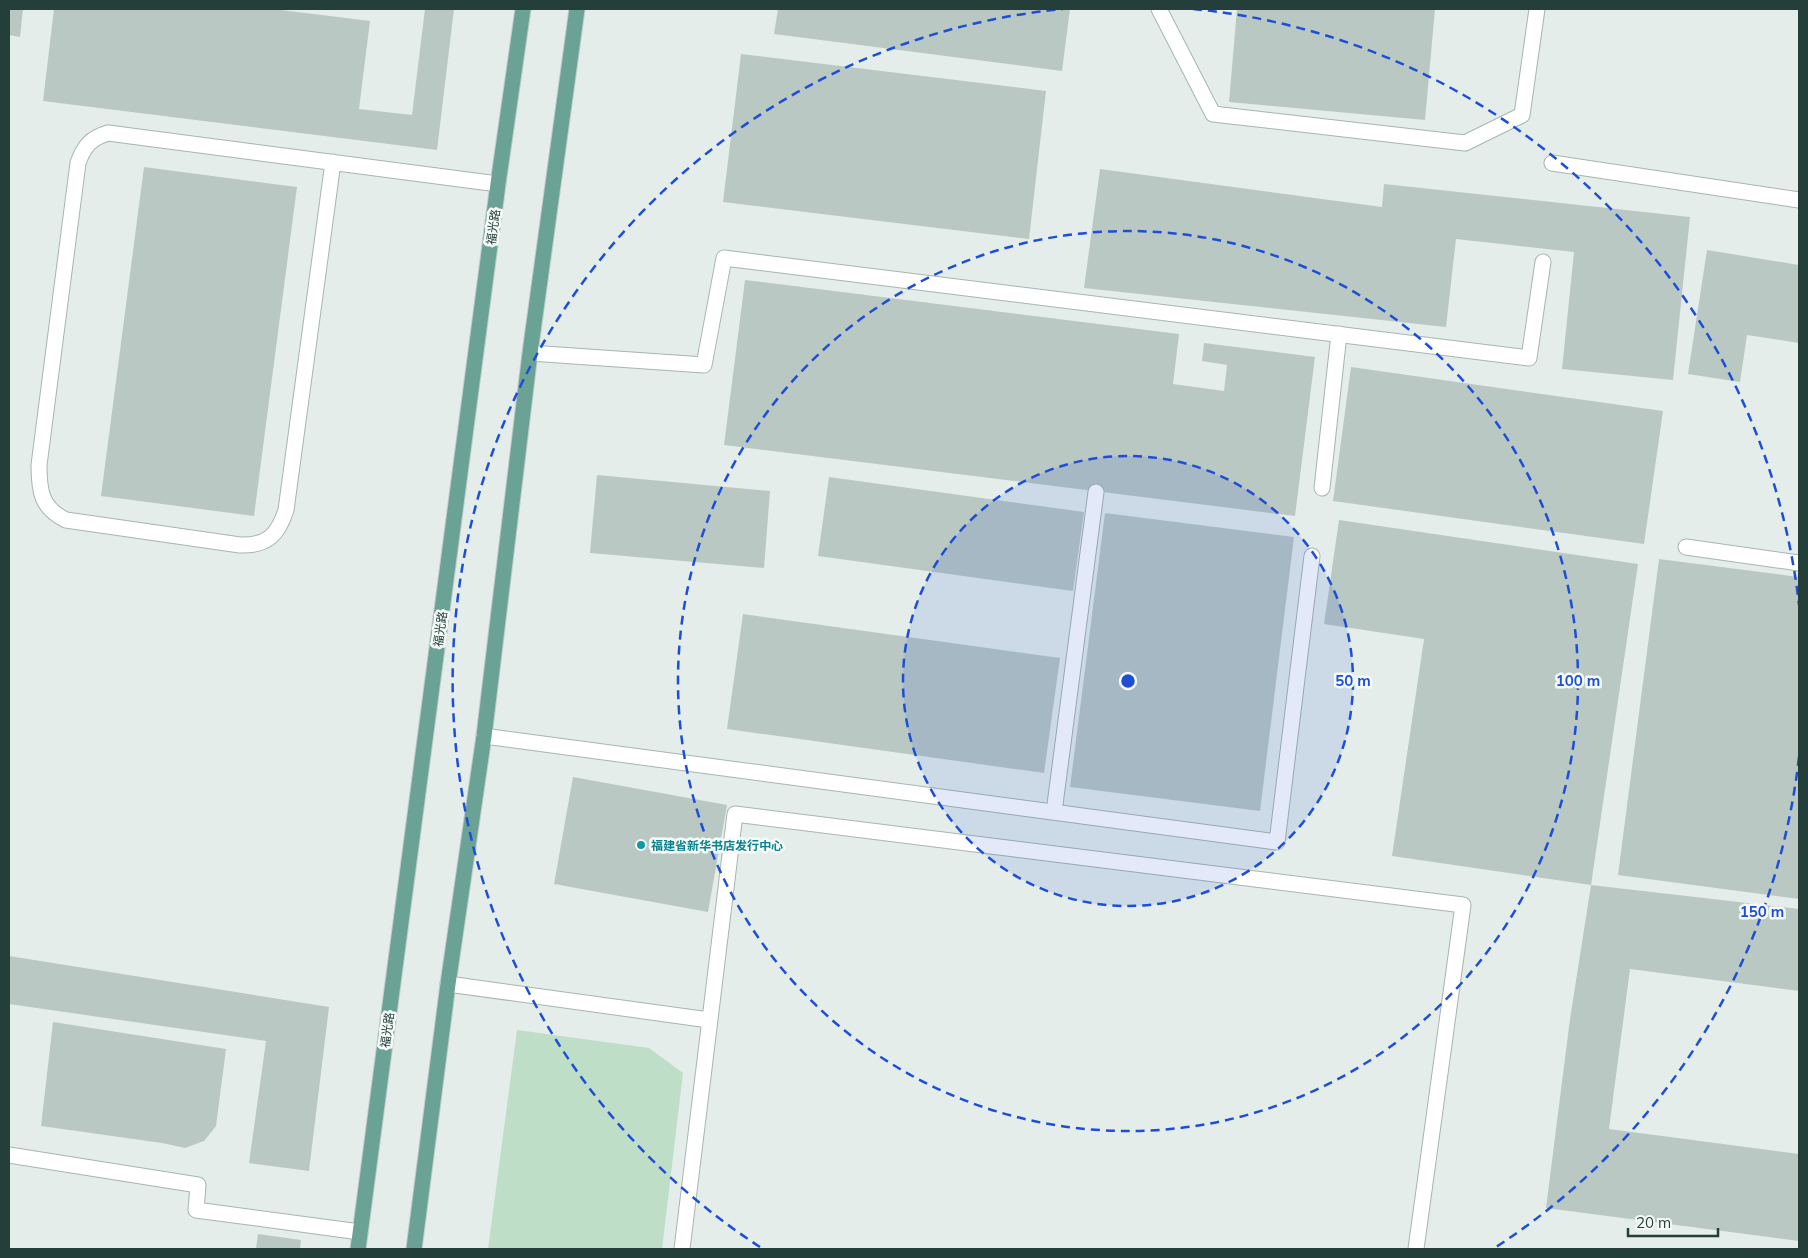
<svg xmlns="http://www.w3.org/2000/svg" width="1808" height="1258" viewBox="0 0 1808 1258" font-family="Mulish,'Noto Sans SC',sans-serif">
<style>
.green{fill:#bedec8}
.building{fill:#bac8c3}
.lines{fill:none;stroke-linecap:round;stroke-linejoin:round}
.minor-casing{stroke:#a7b5b1;stroke-width:17}
.major-casing{stroke:#c2c9c8;stroke-width:17}
.minor{stroke:#fff;stroke-width:15}
.major{stroke:#6aa296;stroke-width:15}
.ring{fill:none;stroke:#1d4ed8;stroke-width:2.5;stroke-dasharray:9 6}
.culture-dot{fill:#0f9aa8;stroke:#f5faf8;stroke-width:2}
.labels{text-anchor:middle;dominant-baseline:central;stroke-width:5;stroke-linejoin:round;paint-order:stroke}
.street-label{font-size:12px;fill:#243f39;stroke:#f5faf8}
.culture-label{font-size:12px;font-weight:bold;fill:#0d838f;stroke:#f5faf8;text-anchor:start}
.centre{fill:#1d4ed8;stroke:#f5faf8;stroke-width:2.5}
.ring-label{font-size:15px;text-anchor:middle;font-weight:bold;fill:#1d4ed8;stroke:#f5faf8;stroke-width:5;stroke-linejoin:round;paint-order:stroke}
</style>
<rect width="100%" height="100%" fill="#e4edea"/>
<polygon class="green" points="517,1030 649,1048 683,1073 662,1249 488,1249"/>
<g class="building">
<polygon points="9,9 23,9 20,37 9,35"/>
<polygon points="54,9 273,9 370,21 359,109 412,115 425,9 454,9 437,150 43,101"/>
<polygon points="778,9 1070,9 1062,71 774,34"/>
<polygon points="1237,9 1435,9 1425,120 1229,102"/>
<polygon points="741,54 1046,91 1029,239 723,202"/>
<polygon points="144,167 297,187 254,516 101,496"/>
<polygon points="1100,169 1382,207 1384,184 1690,217 1673,380 1562,369 1574,252 1456,239 1446,327 1084,288"/>
<polygon points="1707,250 1799,265 1799,343 1747,335 1740,382 1688,374"/>
<polygon points="745,280 1179,334 1173,384 1224,391 1227,365 1202,361 1204,343 1315,357 1295,516 724,445"/>
<polygon points="1351,367 1663,411 1644,544 1333,501"/>
<polygon points="597,475 770,491 764,568 590,553"/>
<polygon points="829,477 1084,512 1073,591 818,556"/>
<polygon points="1105,513 1294,537 1260,811 1070,787"/>
<polygon points="1339,520 1638,564 1591,885 1799,909 1799,991 1630,969 1609,1129 1799,1154 1799,1241 1546,1208 1570,1019 1591,885 1392,856 1424,639 1324,624"/>
<polygon points="1659,559 1799,577 1799,899 1618,875"/>
<polygon points="743,614 1060,658 1044,773 727,729"/>
<polygon points="573,777 727,805 708,912 554,884"/>
<polygon points="9,956 329,1007 309,1171 249,1163 266,1041 9,1004"/>
<polygon points="53,1022 226,1049 216,1126 204,1141 185,1148 162,1143 41,1126"/>
<polygon points="258,1234 301,1240 300,1249 256,1249"/>
</g>
<g class="lines">
<g class="minor-casing">
<g id="minor">
<polyline points="1159,9 1213,114 1465,143 1522,115 1537,9"/>
<path d="M333 162 286 510C278 535 267 546 240 545L66 520C41 508 39 491 39 465L78 163C84 146 91 138 108 133L498 184"/>
<polyline points="1552,163 1799,200"/>
<polyline points="530,353 704,365 724,258 1529,358 1543,262"/>
<polyline points="1322,488 1339,334"/>
<polyline points="1686,547 1799,563"/>
<polyline points="484,736 1277,842 1312,556"/>
<polyline points="1054,812 1096,492"/>
<polyline points="448,984 709,1020"/>
<polyline points="9,1155 198,1185 196,1210 360,1232"/>
<polyline points="682,1249 735,814 1463,905 1416,1249"/>
</g>
</g>
<g class="major-casing">
<g id="major">
<polyline points="358,1249 498,184 523,9"/>
<polyline points="414,1249 448,984 484,736 530,353 577,9"/>
</g>
</g>
<use href="#minor" class="minor"/>
<use href="#major" class="major"/>
</g>
<circle cx="1128" cy="681" r="225" fill="#1d4ed8" fill-opacity=".12"/>
<g class="ring">
<circle cx="1128" cy="681" r="225"/>
<circle cx="1128" cy="681" r="450"/>
<path d="M1799 757A675 675 0 0 1 1496 1247M760 1247A675 675 0 0 1 1063 9M1193 9A675 675 0 0 1 1799 605"/>
</g>
<circle class="culture-dot" cx="641" cy="845" r="5"/>
<g class="labels">
<g class="street-label">
<text transform="translate(493 227) rotate(-82)">福光路</text>
<text transform="translate(440 629) rotate(-82)">福光路</text>
<text transform="translate(387 1030) rotate(-82)">福光路</text>
</g>
<g class="culture-label">
<text x="651" y="845">福建省新华书店发行中心</text>
</g>
</g>
<circle cx="1128" cy="681" r="8" class="centre"/>
<g class="ring-label">
<text x="1353" y="686">50 m</text>
<text x="1578" y="686">100 m</text>
<text x="1762" y="917">150 m</text>
</g>
<rect width="1808" height="1258" fill="none" stroke="#243f39" stroke-width="20"/>
<path d="M1628 1228v8h90v-8" fill="none" stroke="#243f39" stroke-width="2.5"/>
<text x="1636" y="1228" font-size="15" fill="#243f39" stroke="#f5faf8" stroke-width="4" paint-order="stroke">20 m</text>
</svg>
